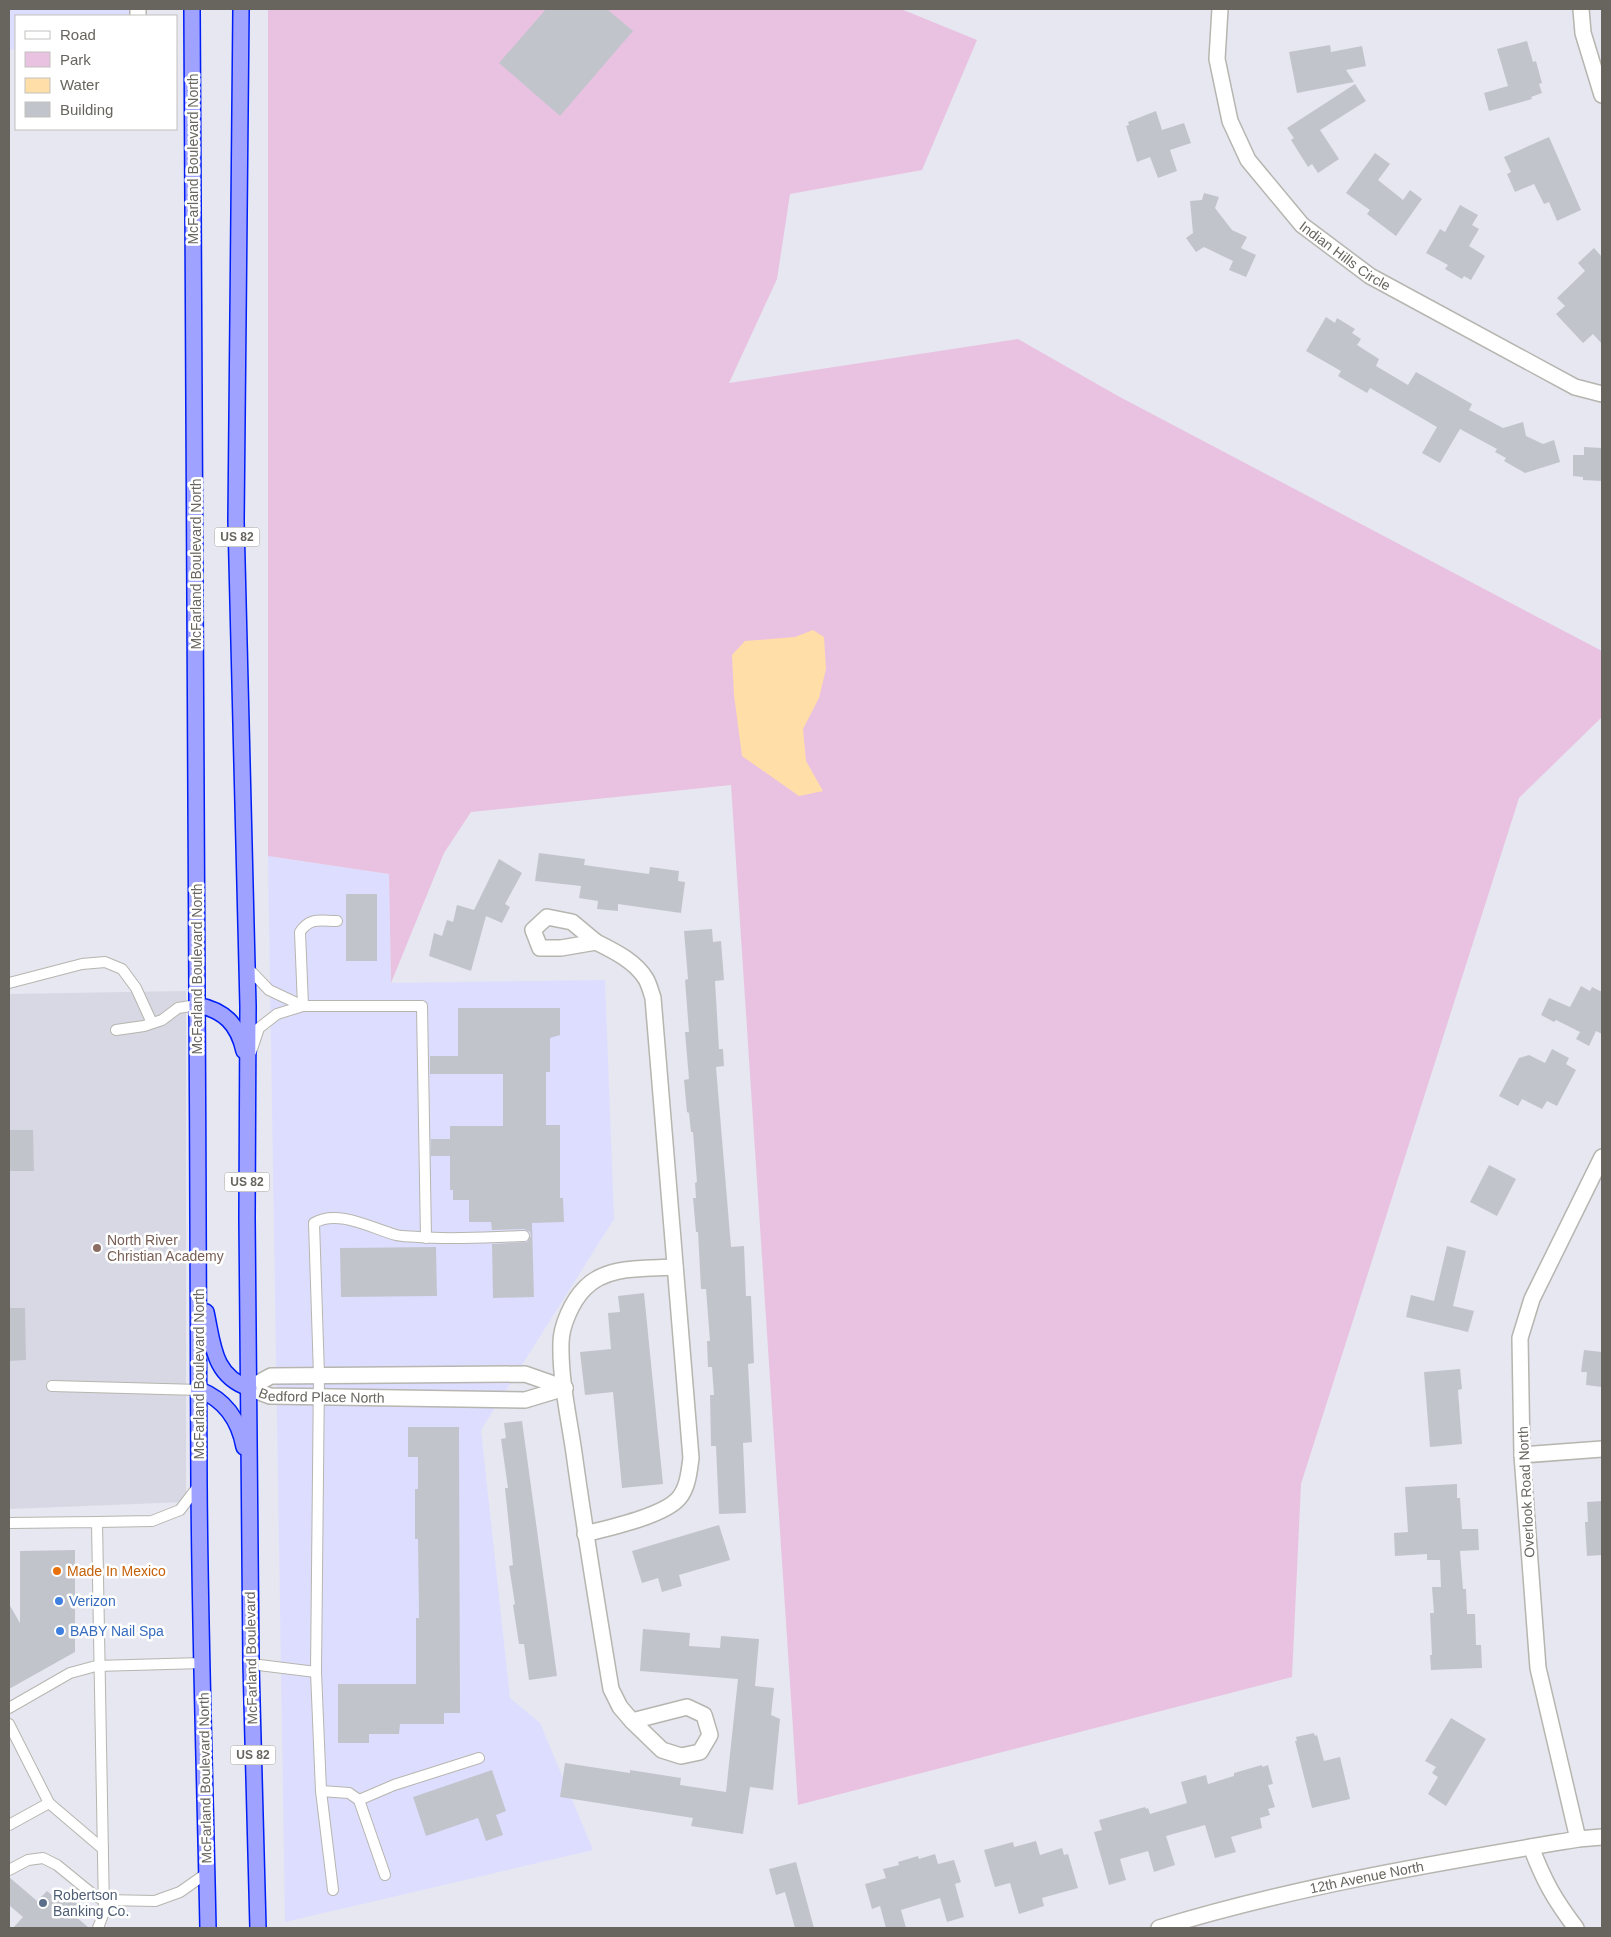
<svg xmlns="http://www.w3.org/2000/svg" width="1611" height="1937" viewBox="0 0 1611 1937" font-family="Arial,sans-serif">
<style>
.commercial{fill:#dddeff}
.education{fill:#d7d8e3}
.green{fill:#e9c2e1}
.water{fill:#ffdea8}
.building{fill:#c2c4cc}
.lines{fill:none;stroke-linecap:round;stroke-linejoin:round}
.service-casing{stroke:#b6b5af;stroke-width:12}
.minor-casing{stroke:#b6b5af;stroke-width:18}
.trunk-casing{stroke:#001ff7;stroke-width:18}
.service{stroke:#fff;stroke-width:10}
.minor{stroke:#fff;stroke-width:15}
.trunk{stroke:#9fa2ff;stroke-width:15}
.education-dot{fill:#8d6e63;stroke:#fff;stroke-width:2}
.food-dot{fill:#e8710a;stroke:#fff;stroke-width:2}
.shop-dot{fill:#3f7fe0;stroke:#fff;stroke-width:2}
.service-dot{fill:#5c6f8a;stroke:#fff;stroke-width:2}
.labels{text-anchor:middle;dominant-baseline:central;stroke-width:5;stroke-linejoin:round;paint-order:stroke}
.shield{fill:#fff;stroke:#95938e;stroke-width:1}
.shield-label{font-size:12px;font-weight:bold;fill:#67655e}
.street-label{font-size:14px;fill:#67655e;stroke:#fff}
.education-label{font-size:14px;fill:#785e54;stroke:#fff;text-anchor:start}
.food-label{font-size:14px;fill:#c56008;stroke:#fff;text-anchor:start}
.shop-label{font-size:14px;fill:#366cbe;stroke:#fff;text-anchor:start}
.service-label{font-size:14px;fill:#4e5e75;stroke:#fff;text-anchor:start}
</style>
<rect width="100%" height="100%" fill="#e6e7f0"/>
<g class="commercial">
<polygon points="9,9 141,9 140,16 16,16 16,50 9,49"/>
<polygon points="268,856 389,874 391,983 605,980 614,1219 481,1430 510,1698 540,1723 593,1850 285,1922"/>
</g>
<polygon class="education" points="186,991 186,1502 9,1509 9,994"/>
<polygon class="green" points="268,9 901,9 977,40 922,170 790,194 777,279 729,383 1018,339 1118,396 1602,651 1602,717 1519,798 1301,1484 1292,1677 798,1805 731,785 471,812 444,853 391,983 389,874 268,856"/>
<polygon class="water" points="813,630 824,637 826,669 819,698 803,729 806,761 823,791 799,796 742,756 734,695 732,655 745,641 795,637"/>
<g class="building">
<polygon points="546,9 607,9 633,31 560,116 499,63"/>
<polygon points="1527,41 1533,62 1536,61 1542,83 1539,84 1542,93 1531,97 1532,99 1489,111 1484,93 1508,86 1497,49"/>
<polygon points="1330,45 1331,52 1362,46 1366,66 1346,70 1354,82 1297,93 1289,52"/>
<polygon points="1355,84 1366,101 1320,130 1339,159 1318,173 1312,164 1308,167 1291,140 1294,138 1287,128"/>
<polygon points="1156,111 1162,130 1184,123 1191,143 1170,150 1177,171 1158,178 1150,157 1137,162 1126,126 1129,125 1128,122"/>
<polygon points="1549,137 1581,210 1557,221 1549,202 1544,204 1534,184 1515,192 1507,174 1511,172 1504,157"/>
<polygon points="1375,153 1390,164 1378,180 1403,200 1410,190 1422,199 1396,236 1367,214 1370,210 1346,193"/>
<polygon points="1204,193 1219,197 1215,208 1232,230 1247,237 1241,248 1256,255 1246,277 1229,270 1233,261 1204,247 1196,252 1186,238 1193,233 1190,201 1202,200"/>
<polygon points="1460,205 1478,215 1472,225 1479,229 1469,246 1485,256 1471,280 1464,276 1462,279 1445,269 1448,265 1426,253 1440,229 1445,232"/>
<polygon points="1594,248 1602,257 1602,344 1593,334 1583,343 1556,314 1565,306 1557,298 1585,271 1578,263"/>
<polygon points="1326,317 1335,323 1337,318 1355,329 1352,333 1361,339 1357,345 1379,359 1376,366 1408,385 1416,372 1472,404 1469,410 1503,428 1523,422 1526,436 1543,444 1554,440 1560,462 1525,473 1504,461 1506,458 1495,452 1497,449 1460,429 1440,463 1422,453 1437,427 1370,388 1367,393 1338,376 1341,371 1306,351"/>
<polygon points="1584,447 1602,448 1602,481 1583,480 1583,477 1573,476 1573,455 1584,455"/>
<polygon points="539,853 585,859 584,865 649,874 650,867 679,871 678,881 685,882 681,913 618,904 618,911 597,909 598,901 579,898 581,886 535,881"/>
<polygon points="499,859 522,873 505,904 510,907 502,923 486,916 471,971 429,956 434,933 442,936 447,920 453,922 457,905 474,910"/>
<rect x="346" y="894" width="31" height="67"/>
<polygon points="712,929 713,942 721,941 724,980 715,981 719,1049 723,1049 724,1066 716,1067 731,1247 744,1246 746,1296 751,1296 754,1363 748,1364 752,1442 743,1443 746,1513 719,1514 716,1446 711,1446 710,1395 714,1395 712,1367 708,1367 707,1341 710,1341 706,1289 701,1289 698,1232 696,1232 693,1198 696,1198 695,1183 697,1182 693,1132 691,1132 689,1113 687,1112 684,1080 689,1079 685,1032 689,1032 685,980 688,979 684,931"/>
<polygon points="1581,986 1590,991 1592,987 1602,992 1602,1034 1596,1031 1589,1046 1576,1039 1580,1032 1556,1020 1554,1022 1541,1015 1549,998 1570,1007"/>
<polygon points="458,1008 560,1008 560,1035 550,1038 550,1072 546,1072 546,1125 560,1125 560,1198 563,1198 564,1222 532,1223 534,1297 493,1298 492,1244 527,1242 531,1236 530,1232 524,1229 492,1230 491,1222 469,1222 469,1200 453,1200 453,1190 450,1190 450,1156 431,1156 431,1139 450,1139 450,1126 503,1126 503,1074 430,1074 430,1056 458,1056"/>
<polygon points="1552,1049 1569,1058 1566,1064 1576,1070 1557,1106 1547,1101 1542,1109 1522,1099 1518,1106 1499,1096 1519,1058 1529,1055 1545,1063"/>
<polygon points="9,1130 33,1130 34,1171 9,1171"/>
<polygon points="1489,1165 1516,1179 1497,1216 1470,1202"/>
<polygon points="1447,1246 1466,1251 1453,1306 1474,1311 1468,1332 1406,1317 1411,1295 1434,1301"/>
<polygon points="436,1247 437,1296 341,1297 340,1248"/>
<polygon points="644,1293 663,1484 622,1488 613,1392 585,1395 580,1352 611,1349 608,1313 620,1312 618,1296"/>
<polygon points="9,1308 25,1308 26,1360 9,1361"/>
<polygon points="1584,1350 1602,1352 1602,1387 1586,1385 1587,1372 1581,1372"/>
<polygon points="1460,1369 1462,1389 1458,1390 1462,1444 1430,1447 1424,1372"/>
<polygon points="522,1421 557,1676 529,1680 524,1644 519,1644 513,1605 515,1604 509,1566 513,1565 505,1488 508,1488 501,1439 506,1438 504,1423"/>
<polygon points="408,1427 459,1427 460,1713 444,1713 444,1724 400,1724 399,1734 369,1734 369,1743 338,1743 338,1684 416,1684 416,1618 419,1618 418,1539 415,1539 415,1489 418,1489 418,1457 408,1457"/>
<polygon points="1457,1484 1457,1498 1460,1498 1462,1529 1478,1529 1479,1550 1460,1551 1463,1589 1466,1589 1467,1614 1475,1614 1476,1645 1481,1645 1482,1668 1431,1670 1430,1655 1432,1655 1430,1613 1434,1613 1432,1587 1441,1587 1440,1560 1427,1560 1427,1554 1395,1556 1394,1533 1408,1532 1405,1487"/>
<polygon points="1602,1501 1602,1555 1587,1556 1585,1522 1588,1522 1587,1502"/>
<polygon points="719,1525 730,1560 679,1575 682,1586 662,1592 658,1578 642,1583 632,1551"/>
<polygon points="75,1550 75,1652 9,1689 9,1604 20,1623 20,1551"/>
<polygon points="643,1629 690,1633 689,1646 720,1648 721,1636 759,1639 755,1686 774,1688 771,1715 780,1719 773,1790 750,1787 743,1834 691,1826 693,1818 560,1797 565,1763 630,1773 630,1770 681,1778 680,1785 726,1792 738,1679 640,1671"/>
<polygon points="1451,1718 1486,1739 1446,1806 1428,1794 1438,1777 1432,1773 1436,1767 1425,1761"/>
<polygon points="1314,1733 1315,1736 1317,1735 1324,1761 1340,1757 1350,1799 1312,1808 1295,1741 1297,1741 1296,1737"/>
<polygon points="1262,1765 1262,1767 1268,1765 1273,1784 1268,1785 1275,1807 1268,1809 1270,1815 1260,1818 1262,1828 1231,1837 1236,1852 1215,1858 1205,1825 1198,1827 1166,1836 1175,1865 1154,1872 1148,1851 1120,1859 1126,1880 1109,1885 1094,1832 1102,1830 1099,1820 1145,1807 1146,1809 1148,1808 1150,1814 1187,1803 1181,1782 1206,1775 1208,1784 1234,1776 1234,1773"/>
<polygon points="492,1770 506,1811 496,1815 503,1835 486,1841 478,1818 426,1836 413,1797"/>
<polygon points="1036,1841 1040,1855 1062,1848 1064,1855 1068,1854 1078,1888 1042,1898 1044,1906 1019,1914 1010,1883 995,1887 984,1850 1013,1842 1014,1847"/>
<polygon points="935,1854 938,1864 954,1860 961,1882 955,1884 964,1917 947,1922 940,1898 901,1910 906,1928 886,1928 880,1906 872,1909 865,1884 886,1878 883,1869 899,1865 898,1862 918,1856 919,1859"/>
<polygon points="796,1862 814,1928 795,1928 785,1892 776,1895 769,1869"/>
<polygon points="9,1877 37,1901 47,1891 55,1898 62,1890 81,1907 74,1915 89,1928 13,1928 23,1917 9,1905"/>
</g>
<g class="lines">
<g class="service-casing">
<g id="service">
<polyline points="247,967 269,990 303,1006"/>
<polyline points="9,983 82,964 105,962 122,969 136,988 152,1023"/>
<path d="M303 1006 300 932C310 917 320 921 337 921"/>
<polyline points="116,1030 144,1026 162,1020 178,1008 197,1005"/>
<polyline points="251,1052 259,1028 277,1014 303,1006 422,1006 426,1238"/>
<polyline points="52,1386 200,1390"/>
<polyline points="97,1522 152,1521 180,1510 199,1485"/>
<polyline points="9,1523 97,1522 104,1912 98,1928"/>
<polyline points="251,1664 316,1672"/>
<polyline points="9,1708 70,1673 96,1666 202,1663"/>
<polyline points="9,1724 49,1803 103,1849"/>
<polyline points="321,1791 349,1793 359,1800 385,1875"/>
<polyline points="359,1800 394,1785 479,1758"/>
<polyline points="9,1825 49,1803"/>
<polyline points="9,1870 28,1860 43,1858 57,1865 95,1896 104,1900 155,1901 180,1892 207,1873"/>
<path d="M333 1890 321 1791 316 1672 319 1375 314 1223C338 1209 371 1228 396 1235 403 1237 411 1236 419 1237 453 1240 489 1237 524 1236"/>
</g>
</g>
<g class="minor-casing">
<g id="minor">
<path id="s1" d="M1220 9 1217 59 1230 121 1248 160 1302 225 1370 276 1575 387 1602 394"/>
<polyline points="1581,9 1583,33 1602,95"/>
<polyline points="138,16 138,9"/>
<polygon points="547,917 572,922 596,942 561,948 540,948 533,930"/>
<polyline points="249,1388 271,1376 525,1374 565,1388"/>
<path id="s2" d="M249 1388 270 1396 525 1400 565 1388"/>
<polyline points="1522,1455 1602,1449"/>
<path d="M585 1534C608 1528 664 1516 679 1498 688 1487 689 1472 691 1458L653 998C651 992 649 984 646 979 635 961 614 951 596 942"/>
<polygon points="687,1707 704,1715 710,1735 700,1752 681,1756 662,1750 632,1721"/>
<path d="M632 1721 620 1707 611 1689C598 1611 585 1532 574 1453 569 1418 560 1379 561 1343 561 1326 572 1301 585 1288 607 1265 645 1269 675 1267"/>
<polyline points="1578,1839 1538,1668 1522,1455 1520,1338 1532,1299 1602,1157"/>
<path d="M1531 1847C1544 1881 1554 1899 1576 1928"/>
<path id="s3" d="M1159 1928C1296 1886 1437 1863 1578 1839L1602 1837"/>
</g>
</g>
<g class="trunk-casing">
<g id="trunk">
<path d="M192 9C196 501 197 993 199 1485 200 1632 205 1780 208 1928"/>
<polyline points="241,9 236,521 248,1006 247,1218 251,1664 258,1928"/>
<path d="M197 1005C224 1010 238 1024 244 1051"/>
<path d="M206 1312C213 1344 213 1376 249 1388"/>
<path d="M200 1390C225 1400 239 1420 244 1447"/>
</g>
</g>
<use href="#service" class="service"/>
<use href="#minor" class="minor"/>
<use href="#trunk" class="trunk"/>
</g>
<circle class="education-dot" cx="97" cy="1248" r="5"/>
<circle class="food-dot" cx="57" cy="1571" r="5"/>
<g class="shop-dot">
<circle cx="59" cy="1601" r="5"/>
<circle cx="60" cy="1631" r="5"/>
</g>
<circle class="service-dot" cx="43" cy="1903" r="5"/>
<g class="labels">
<g class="shield">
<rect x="214.5" y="527.5" width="45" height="19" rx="4"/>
<rect x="224.5" y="1172.5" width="45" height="19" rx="4"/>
<rect x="230.5" y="1745.5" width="45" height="19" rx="4"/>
</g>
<g class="shield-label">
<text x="237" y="537">US 82</text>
<text x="247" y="1182">US 82</text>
<text x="253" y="1755">US 82</text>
</g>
<g class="street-label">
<text transform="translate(193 159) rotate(-90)">McFarland Boulevard North</text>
<text stroke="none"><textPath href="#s1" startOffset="294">Indian Hills Circle</textPath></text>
<text transform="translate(196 564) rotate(-90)">McFarland Boulevard North</text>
<text transform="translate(197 969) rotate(-90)">McFarland Boulevard North</text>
<text transform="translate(199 1374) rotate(-90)">McFarland Boulevard North</text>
<text stroke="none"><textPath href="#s2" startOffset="74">Bedford Place North</textPath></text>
<text transform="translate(1526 1492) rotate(-93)">Overlook Road North</text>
<text transform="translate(251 1658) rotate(-91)">McFarland Boulevard</text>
<text transform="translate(205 1778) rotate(-91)">McFarland Boulevard North</text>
<text stroke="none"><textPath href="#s3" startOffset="214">12th Avenue North</textPath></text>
</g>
<g class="education-label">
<text x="107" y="1240">North River<tspan x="107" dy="16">Christian Academy</tspan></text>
</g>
<g class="food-label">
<text x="67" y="1571">Made In Mexico</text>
</g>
<g class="shop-label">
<text x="69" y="1601">Verizon</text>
<text x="70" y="1631">BABY Nail Spa</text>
</g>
<g class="service-label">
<text x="53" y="1895">Robertson<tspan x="53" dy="16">Banking Co.</tspan></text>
</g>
</g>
<rect width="1611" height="1937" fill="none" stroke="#67655e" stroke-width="20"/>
<rect x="15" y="15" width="162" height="115" fill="#ffffff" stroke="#c2c1bf"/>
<rect x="25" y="31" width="25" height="8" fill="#ffffff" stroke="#c2c1bf"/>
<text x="60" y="40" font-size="15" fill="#67655e">Road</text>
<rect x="25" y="52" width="25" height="15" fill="#e9c2e1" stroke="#c2c1bf"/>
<text x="60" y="65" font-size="15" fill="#67655e">Park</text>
<rect x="25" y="78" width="25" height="15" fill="#ffdea8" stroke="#c2c1bf"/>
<text x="60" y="90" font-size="15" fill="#67655e">Water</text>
<rect x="25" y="102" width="25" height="15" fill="#c2c4cc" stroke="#c2c1bf"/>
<text x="60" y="115" font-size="15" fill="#67655e">Building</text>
</svg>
